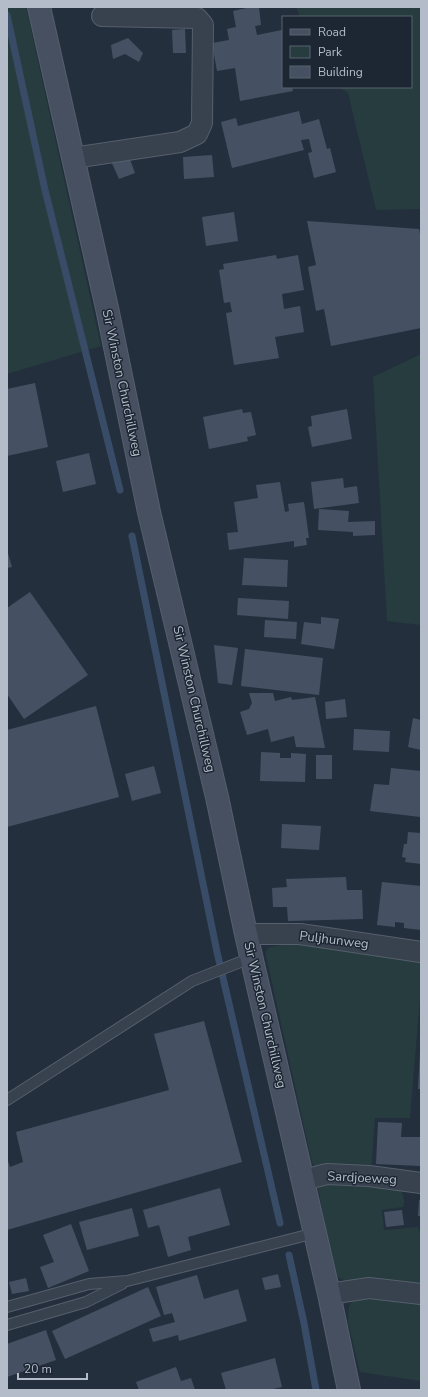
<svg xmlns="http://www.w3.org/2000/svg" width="428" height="1397" viewBox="0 0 428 1397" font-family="'Nunito Sans',sans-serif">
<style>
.green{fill:#263c3f}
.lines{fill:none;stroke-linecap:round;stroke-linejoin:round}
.stream{stroke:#394c67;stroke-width:7}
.building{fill:#455162}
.lane-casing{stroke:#565f6c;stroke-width:12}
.street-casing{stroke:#565f6c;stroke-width:22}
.secondary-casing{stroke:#565f6c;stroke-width:24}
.lane{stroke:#38414e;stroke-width:10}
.street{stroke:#38414e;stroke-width:20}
.secondary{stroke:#465061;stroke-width:22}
.labels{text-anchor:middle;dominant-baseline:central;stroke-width:3;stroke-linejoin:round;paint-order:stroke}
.street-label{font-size:13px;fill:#b4bcc9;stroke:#1d2633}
</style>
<rect width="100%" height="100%" fill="#242f3e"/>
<g class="green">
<polygon points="7,7 26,7 101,346 7,374"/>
<polygon points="296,7 421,7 421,209 376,210 348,93 339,87 411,87 411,17 300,17"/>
<polygon points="421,354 421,625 387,621 373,377"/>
<polygon points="290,944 317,946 421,960 421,985 410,1118 375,1118 371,1172 317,1167 312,1163 266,956 266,951 270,947"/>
<path d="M321 1182 398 1186C402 1193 406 1199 403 1207L382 1210 384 1230 418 1227 421 1237V1286L373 1279 346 1281 338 1277 332 1259 318 1188Z"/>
<polygon points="361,1296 421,1301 421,1381 360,1372 348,1322 349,1306 353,1300"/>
</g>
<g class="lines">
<g class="stream">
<polyline points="7,15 45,190 120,490"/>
<polyline points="132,536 217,952 280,1223"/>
<polyline points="289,1255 304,1323 316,1390"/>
</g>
</g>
<g class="building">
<polygon points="251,7 259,7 261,25 255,26 257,35 282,30 283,87 292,87 293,91 240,101 235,68 217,71 212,43 229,40 227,29 236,27 233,11"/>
<polygon points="185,29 186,53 173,53 172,30"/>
<polygon points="128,38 143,53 139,62 125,54 113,59 111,45"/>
<polygon points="299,111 302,124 319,119 327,149 330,148 336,172 314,178 308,153 312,152 309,139 301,140 304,150 232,168 221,122 236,118 238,126"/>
<polygon points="128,154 135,173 119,179 111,161"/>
<polygon points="212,155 214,177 184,179 183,157"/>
<polygon points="234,212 238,241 206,246 202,217"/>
<polygon points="307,221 419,229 421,239 421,328 331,346 324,309 316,311 308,267 316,265"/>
<polygon points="276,255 277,259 298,255 304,290 282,294 284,309 300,306 304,332 275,337 279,358 234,365 226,313 232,312 230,302 224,303 219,270 224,269 223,264"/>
<polygon points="35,383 48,447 7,456 7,389"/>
<polygon points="242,409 243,413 251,412 256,435 247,437 248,441 209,449 203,417"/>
<polygon points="347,409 352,439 312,447 308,427 312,426 311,416"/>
<polygon points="89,453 96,484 63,492 56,461"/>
<polygon points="343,478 344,488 357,486 359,503 314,509 311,482"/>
<polygon points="280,482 285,512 289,511 288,504 304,502 309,538 306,538 307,545 294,547 294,541 229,550 227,533 238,532 234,502 258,498 256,485"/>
<polygon points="319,509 349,511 348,522 375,521 375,535 353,536 353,532 318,530"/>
<polygon points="7,550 12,567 7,568"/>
<polygon points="244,558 288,560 287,587 242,585"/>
<polygon points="30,592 88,675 24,719 7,694 7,608"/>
<polygon points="238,598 289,601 288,619 237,615"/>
<polygon points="321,617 339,619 334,649 301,644 304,622 321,624"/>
<polygon points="265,620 297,622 296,639 264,637"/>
<polygon points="214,645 238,648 232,685 218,683"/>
<polygon points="245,649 323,658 319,695 241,686"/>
<polygon points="249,693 273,693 275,701 291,697 292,700 315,697 325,748 296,747 294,736 271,742 268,729 247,735 240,712 249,709 252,703"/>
<polygon points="345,699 347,717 326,719 325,702"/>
<polygon points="96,706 119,797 7,827 7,730"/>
<polygon points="413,718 421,720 421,750 408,747"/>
<polygon points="354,729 390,731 389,752 353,750"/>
<polygon points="261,752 280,753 280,758 291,758 291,753 306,754 305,782 260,781"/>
<rect x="316" y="755" width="16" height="24"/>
<polygon points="154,766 161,793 132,801 125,774"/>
<polygon points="391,768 421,771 420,817 370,811 374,784 389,785"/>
<polygon points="282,824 321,826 319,850 281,848"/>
<polygon points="408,832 421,833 421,864 405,862 406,858 402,857 404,844 407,844"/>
<polygon points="346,877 347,890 362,890 363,919 288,921 287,907 273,907 272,888 287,887 286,879"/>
<polygon points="382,882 421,886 421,930 404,928 404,923 395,922 395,927 377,925"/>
<polygon points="204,1021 242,1162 7,1230 7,1158 10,1167 23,1162 16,1132 169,1090 154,1034"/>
<polygon points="420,1052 421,1052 421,1089 418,1089"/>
<polygon points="378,1122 402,1123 401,1137 421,1137 421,1166 376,1164"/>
<polygon points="220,1188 230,1225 188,1237 191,1250 168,1257 159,1225 148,1228 143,1210"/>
<polygon points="419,1200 421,1200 421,1216 418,1216"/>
<polygon points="132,1208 139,1236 87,1250 79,1222"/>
<polygon points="402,1210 404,1225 386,1227 384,1212"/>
<polygon points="71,1224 89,1271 48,1288 40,1267 54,1262 43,1235"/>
<polygon points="278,1274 281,1287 265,1290 262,1278"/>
<polygon points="197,1275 204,1299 238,1289 247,1321 179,1341 178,1335 153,1342 149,1329 175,1322 172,1313 164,1315 156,1287"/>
<polygon points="26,1278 29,1291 12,1294 9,1282"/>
<polygon points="148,1287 161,1316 65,1359 52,1331"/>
<polygon points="46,1330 56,1360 7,1377 7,1344"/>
<polygon points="275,1358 282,1387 269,1390 226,1390 221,1373"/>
<polygon points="176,1367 181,1381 191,1378 195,1390 139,1390 136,1382"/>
</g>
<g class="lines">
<g class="lane-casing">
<g id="lane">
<polyline points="7,1100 192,981 253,957"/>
<polyline points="7,1307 89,1284 127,1281 315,1233"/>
<polyline points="7,1325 86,1302 122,1284"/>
</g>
</g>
<g class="street-casing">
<g id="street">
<polyline points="73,158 180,142 197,134 202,123 203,25 197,18 102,16"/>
<polyline points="246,934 300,934 421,952"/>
<polyline points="303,1180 327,1174 369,1176 421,1183"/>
<polyline points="329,1294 369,1288 421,1294"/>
</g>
</g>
<g class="secondary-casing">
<polyline id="secondary" points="39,7 107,308 149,512 217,797 246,934 329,1294 349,1390"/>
</g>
<use href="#lane" class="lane"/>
<use href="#street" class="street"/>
<use href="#secondary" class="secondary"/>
</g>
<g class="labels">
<g class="street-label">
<text transform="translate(122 383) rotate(78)">Sir Winston Churchillweg</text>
<text transform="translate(194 699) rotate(77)">Sir Winston Churchillweg</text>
<text transform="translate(334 940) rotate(7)">Puljhunweg</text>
<text transform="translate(265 1015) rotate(77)">Sir Winston Churchillweg</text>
<text transform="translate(362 1178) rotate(3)">Sardjoeweg</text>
</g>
</g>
<rect width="428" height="1397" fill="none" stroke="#b4bcc9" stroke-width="16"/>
<rect x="282" y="16" width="130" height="72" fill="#1d2633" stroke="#59626f"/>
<rect x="290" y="29" width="20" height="6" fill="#465061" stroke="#59626f"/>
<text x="318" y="36" font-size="12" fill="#b4bcc9">Road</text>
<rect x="290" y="46" width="20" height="12" fill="#263c3f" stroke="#59626f"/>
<text x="318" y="56" font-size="12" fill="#b4bcc9">Park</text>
<rect x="290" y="66" width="20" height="12" fill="#455162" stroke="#59626f"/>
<text x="318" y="76" font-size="12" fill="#b4bcc9">Building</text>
<path d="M18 1373v6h69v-6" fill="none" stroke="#b4bcc9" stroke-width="2"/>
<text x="24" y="1373" font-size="12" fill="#b4bcc9" stroke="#1d2633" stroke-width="3" paint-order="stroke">20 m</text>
</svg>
